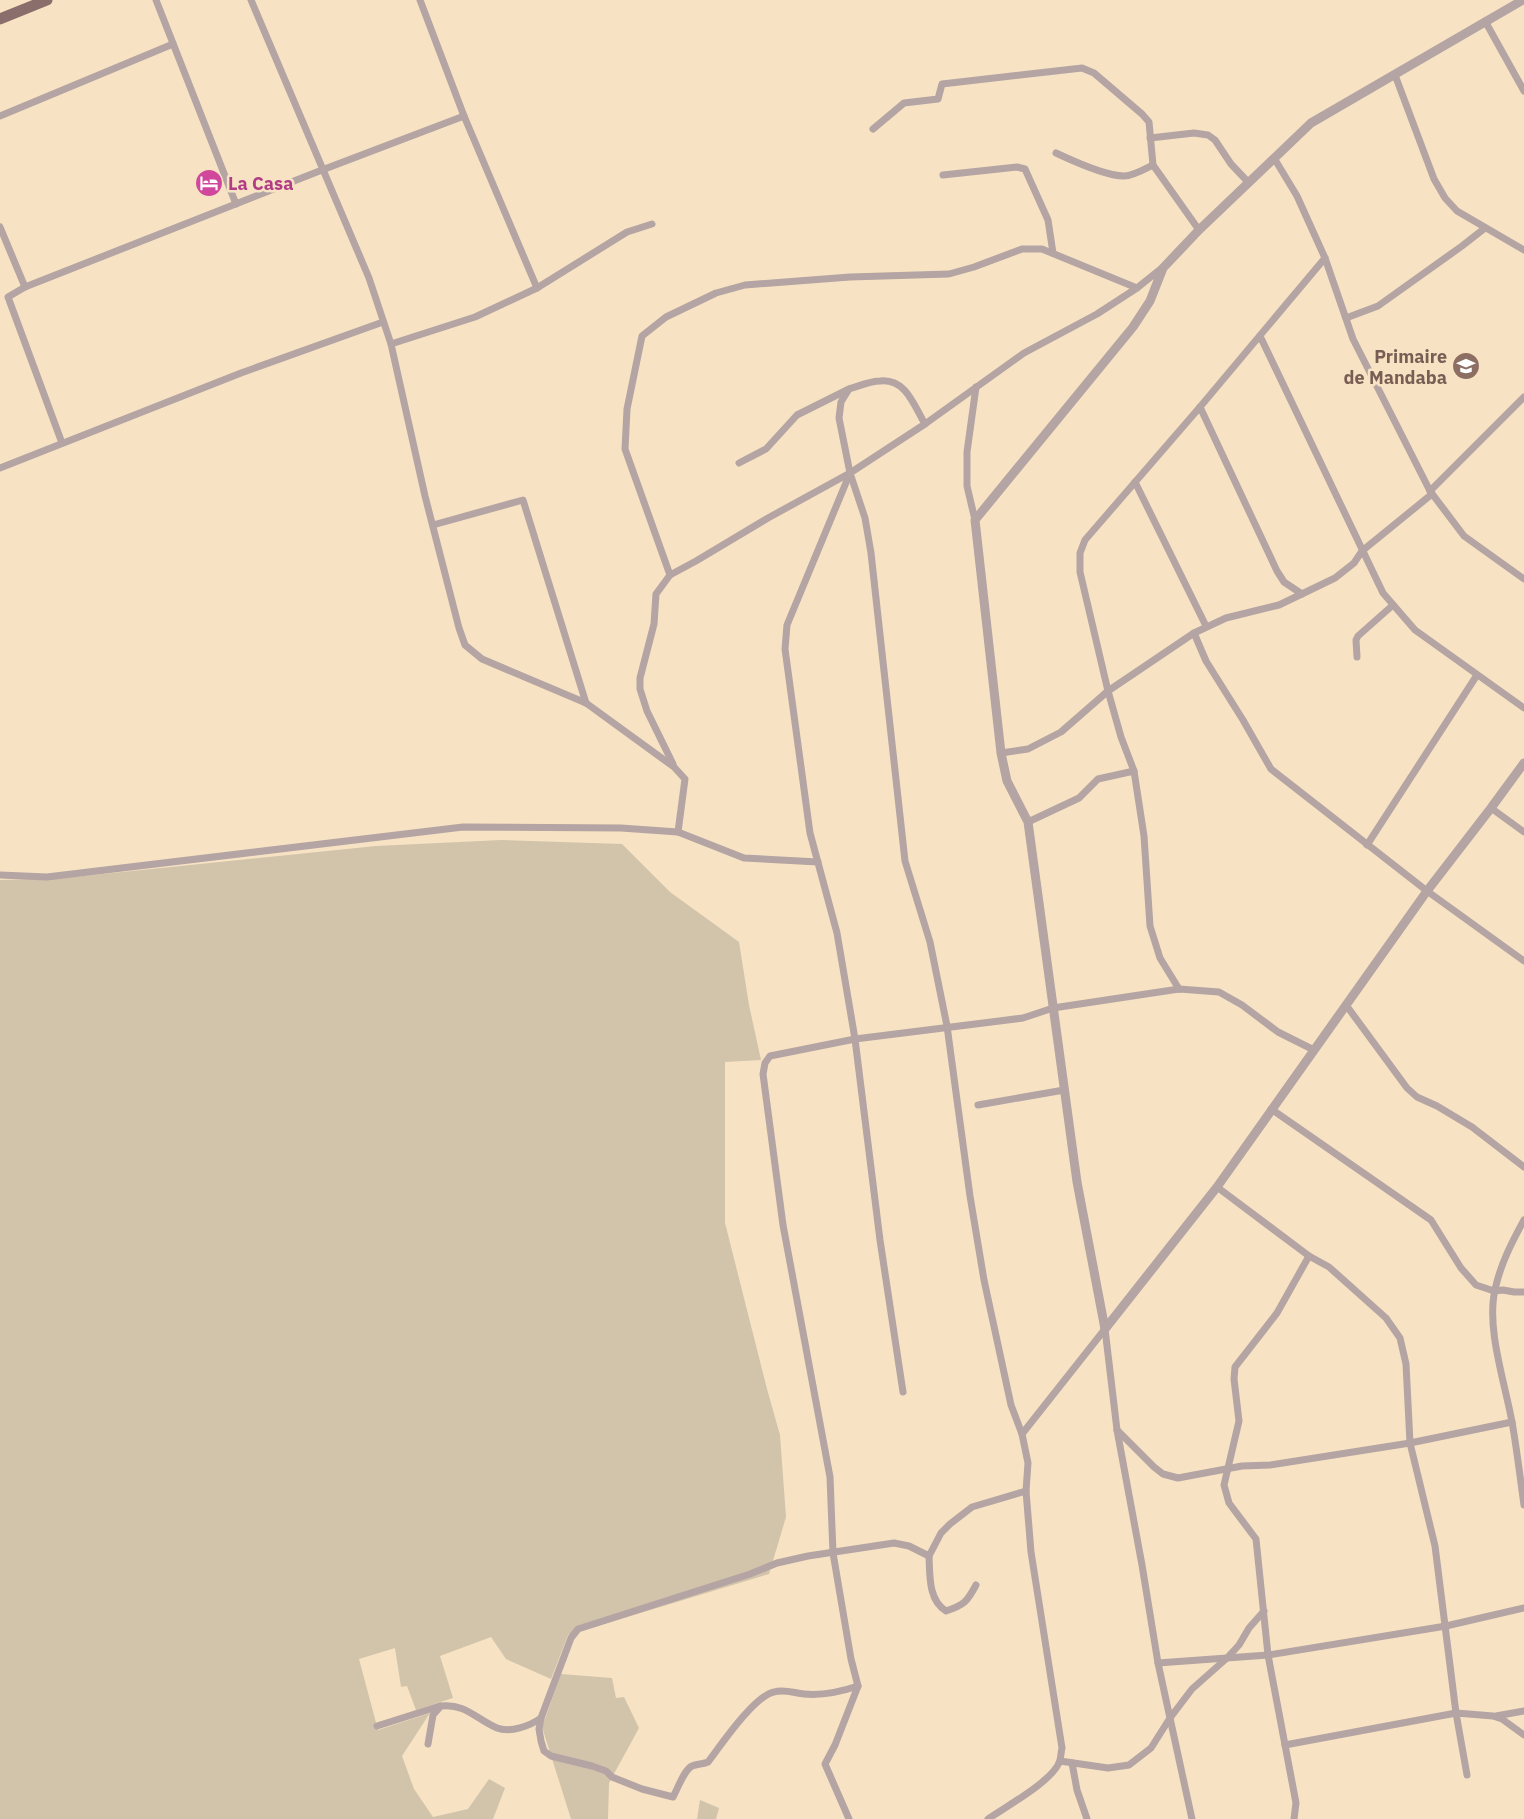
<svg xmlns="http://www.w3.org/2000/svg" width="1524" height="1819" viewBox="0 0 1524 1819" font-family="'IBM Plex Sans',sans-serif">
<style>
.green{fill:#d2c3ab}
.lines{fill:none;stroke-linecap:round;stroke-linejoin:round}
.minor{stroke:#b4a4a3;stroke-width:7}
.tertiary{stroke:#b4a4a3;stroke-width:9}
.primary{stroke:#896e6c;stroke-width:11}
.labels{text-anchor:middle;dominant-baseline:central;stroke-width:5;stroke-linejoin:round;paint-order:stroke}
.hotel-label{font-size:18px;font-weight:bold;fill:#b23c85;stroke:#f7e3c3;text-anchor:start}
.education-label{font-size:18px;font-weight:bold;fill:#785e54;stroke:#f7e3c3;text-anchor:end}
</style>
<rect width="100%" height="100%" fill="#f7e3c3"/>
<g class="green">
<polygon points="501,840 622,844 670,892 739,942 749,1005 761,1060 725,1062 725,1223 767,1389 780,1435 786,1517 769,1574 568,1635 551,1679 506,1659 491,1637 440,1656 453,1698 416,1710 407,1686 401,1687 395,1648 359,1659 378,1730 430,1713 402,1756 414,1789 433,1817 468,1809 489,1779 505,1788 493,1819 0,1819 0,880 64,878 376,846"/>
<polygon points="561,1674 612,1678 616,1698 624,1697 639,1728 609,1783 608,1819 571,1819 542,1727"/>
<polygon points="700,1800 719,1808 716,1819 697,1819"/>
</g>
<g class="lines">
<g class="minor">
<polyline points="156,0 236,204"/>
<polyline points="251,0 369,278 391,344 425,496 459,628 465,645 482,659 586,703 674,767 685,779 678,832"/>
<polyline points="420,0 464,116 537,288"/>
<polyline points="1485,21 1524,91"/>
<polyline points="1395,75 1434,179 1445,198 1457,211 1524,250"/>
<polyline points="0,116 173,44"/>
<polyline points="873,129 904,103 938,99 942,84 1082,68 1094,73 1142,114 1149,122 1153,165 1199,230"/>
<polyline points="1150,138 1194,133 1208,135 1215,140 1231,164 1249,183"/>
<path d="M1056 153C1073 161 1106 176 1124 176 1133 176 1145 169 1153 165"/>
<polyline points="1274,158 1297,196 1325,258 1353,339 1430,491 1464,536 1524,579"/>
<polyline points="943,175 1017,167 1025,169 1048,220 1053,253"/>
<polyline points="0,227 25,287"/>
<polyline points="1346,318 1378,306 1462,246 1485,228"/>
<polyline points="1260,336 1383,593 1415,630 1524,708"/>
<polyline points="391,344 475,317 537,288 627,232 652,224"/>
<polyline points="1200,407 1277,571 1284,582 1302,594"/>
<path d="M925 424C914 406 906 378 880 381 870 381 859 386 849 389L841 402 839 418 850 473 865 518 871 553 905 861 930 942 947 1026 970 1196 984 1280 1011 1405 1022 1434 1028 1463 1026 1491 1031 1552 1062 1748C1061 1752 1061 1756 1060 1760 1055 1780 1005 1807 988 1819"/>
<polyline points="62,443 8,297 25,287 322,170 464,116"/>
<polyline points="739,463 766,449 797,415 849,389"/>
<polyline points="0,468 241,373 383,322"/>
<polyline points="850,473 787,625 785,649 810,833 837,933 855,1039 880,1240 903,1392"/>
<polyline points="1135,482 1206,626"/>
<polyline points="1430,491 1524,397"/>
<polyline points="975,520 967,486 967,452 976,387"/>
<polyline points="433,525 523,500 586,703"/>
<polyline points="670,575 625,449 627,409 642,336 666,317 716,293 745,285 850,277 949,274 974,267 1022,249 1042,249 1137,288"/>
<polyline points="1194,633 1206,661 1243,720 1271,769 1427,891 1524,961"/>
<polyline points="1357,657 1356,640 1358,636 1393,605"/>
<polyline points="1001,753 1028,749 1061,732 1108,691 1194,633 1226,618 1279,605 1335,578 1354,563 1362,551 1432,494"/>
<polyline points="673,764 647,711 640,689 640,678 654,624 656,594 670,575 696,561 768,518 850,473 925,424 1024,353 1097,314 1137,288 1162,268"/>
<polyline points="1491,808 1524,832"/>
<polyline points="1028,822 1079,798 1098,779 1134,771"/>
<polyline points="1367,845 1477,675"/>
<polyline points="0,875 47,877 463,827 621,828 678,832 744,858 818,862"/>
<polyline points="1179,989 1160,958 1150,926 1144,836 1134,771 1121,737 1108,691 1080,572 1080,553 1085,540 1200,407 1325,258"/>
<polyline points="1346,1005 1407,1088 1417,1097 1437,1106 1472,1127 1524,1167"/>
<polyline points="978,1105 1064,1090"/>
<polyline points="1271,1109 1431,1220 1461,1268 1476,1285 1494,1291 1503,1290 1514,1292 1524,1292"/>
<polyline points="1217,1187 1309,1256 1329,1267 1386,1318 1400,1338 1406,1364 1410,1443 1435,1546 1456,1713 1493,1716 1502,1719 1524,1735"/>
<path d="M1524 1220C1512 1242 1500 1265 1495 1290 1486 1328 1505 1383 1512 1422 1517 1450 1520 1477 1524 1505"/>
<polyline points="1105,1329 1117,1430 1142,1565 1158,1663 1192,1819"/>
<polyline points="1117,1430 1154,1467 1163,1474 1178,1478 1242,1466 1270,1465 1410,1443 1512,1422"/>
<polyline points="1022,1434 1105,1329"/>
<path d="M929 1556C930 1575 928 1600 946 1611 964 1605 967 1602 976 1585"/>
<polyline points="1158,1663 1268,1655 1446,1626 1524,1608"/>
<polyline points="1496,1716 1524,1711"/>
<path d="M541 1718 539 1729 541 1741 544 1751 551 1756 592 1766 606 1771 612 1777 642 1789 673 1797C678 1788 684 1770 692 1766 697 1764 704 1764 708 1762 721 1745 754 1696 774 1692 784 1689 794 1693 804 1694 823 1696 840 1692 858 1686"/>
<polyline points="377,1726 440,1706"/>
<path d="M428 1744 433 1715 441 1706C465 1703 476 1719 497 1728 510 1733 530 1726 541 1718L571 1638 578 1629 750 1574 777 1563 808 1556 894 1543 909 1546 929 1556 941 1533 950 1524 972 1507 1026 1491"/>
<polyline points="1285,1745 1456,1713 1467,1775"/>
<polyline points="1060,1761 1108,1768 1129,1765 1151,1748 1170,1718 1192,1689 1227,1658 1239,1645 1249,1628 1264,1611"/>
<polyline points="1072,1763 1077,1790 1087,1819"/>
<polyline points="849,1819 825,1764 835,1745 858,1686 851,1659 833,1553 830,1477 783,1225 763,1074 765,1063 770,1056 855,1039 1023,1018 1053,1008 1179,989 1219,992 1242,1005 1278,1032 1314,1050"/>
<polyline points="1294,1819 1296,1803 1268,1655 1256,1539 1229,1503 1224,1485 1239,1421 1234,1379 1235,1367 1277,1313 1309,1256"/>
</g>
<g class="tertiary">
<polyline points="1105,1329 1077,1182 1028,822 1007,781 1001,753 975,520 1133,327 1150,301 1163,268 1199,230 1311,123 1523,0"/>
<polyline points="1105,1329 1217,1187 1427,891 1491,808 1524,763"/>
</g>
<polyline class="primary" points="0,19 47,0"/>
</g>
<defs>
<g id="hotel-disc" transform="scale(1.4375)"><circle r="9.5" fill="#d1479c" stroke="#f7e3c3"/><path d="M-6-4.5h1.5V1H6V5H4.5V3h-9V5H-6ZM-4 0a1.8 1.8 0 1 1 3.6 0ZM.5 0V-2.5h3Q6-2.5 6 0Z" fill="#fff"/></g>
<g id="school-disc" transform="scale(1.4375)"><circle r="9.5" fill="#8d6e63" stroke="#f7e3c3"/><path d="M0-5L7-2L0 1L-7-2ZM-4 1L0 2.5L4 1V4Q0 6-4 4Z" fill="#fff"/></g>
</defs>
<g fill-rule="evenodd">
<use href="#hotel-disc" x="209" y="183"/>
<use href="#school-disc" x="1466" y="366"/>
</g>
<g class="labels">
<g class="hotel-label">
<text x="228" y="183">La Casa</text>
</g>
<g class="education-label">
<text x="1447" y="356">Primaire<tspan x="1447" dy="21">de Mandaba</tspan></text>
</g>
</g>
</svg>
